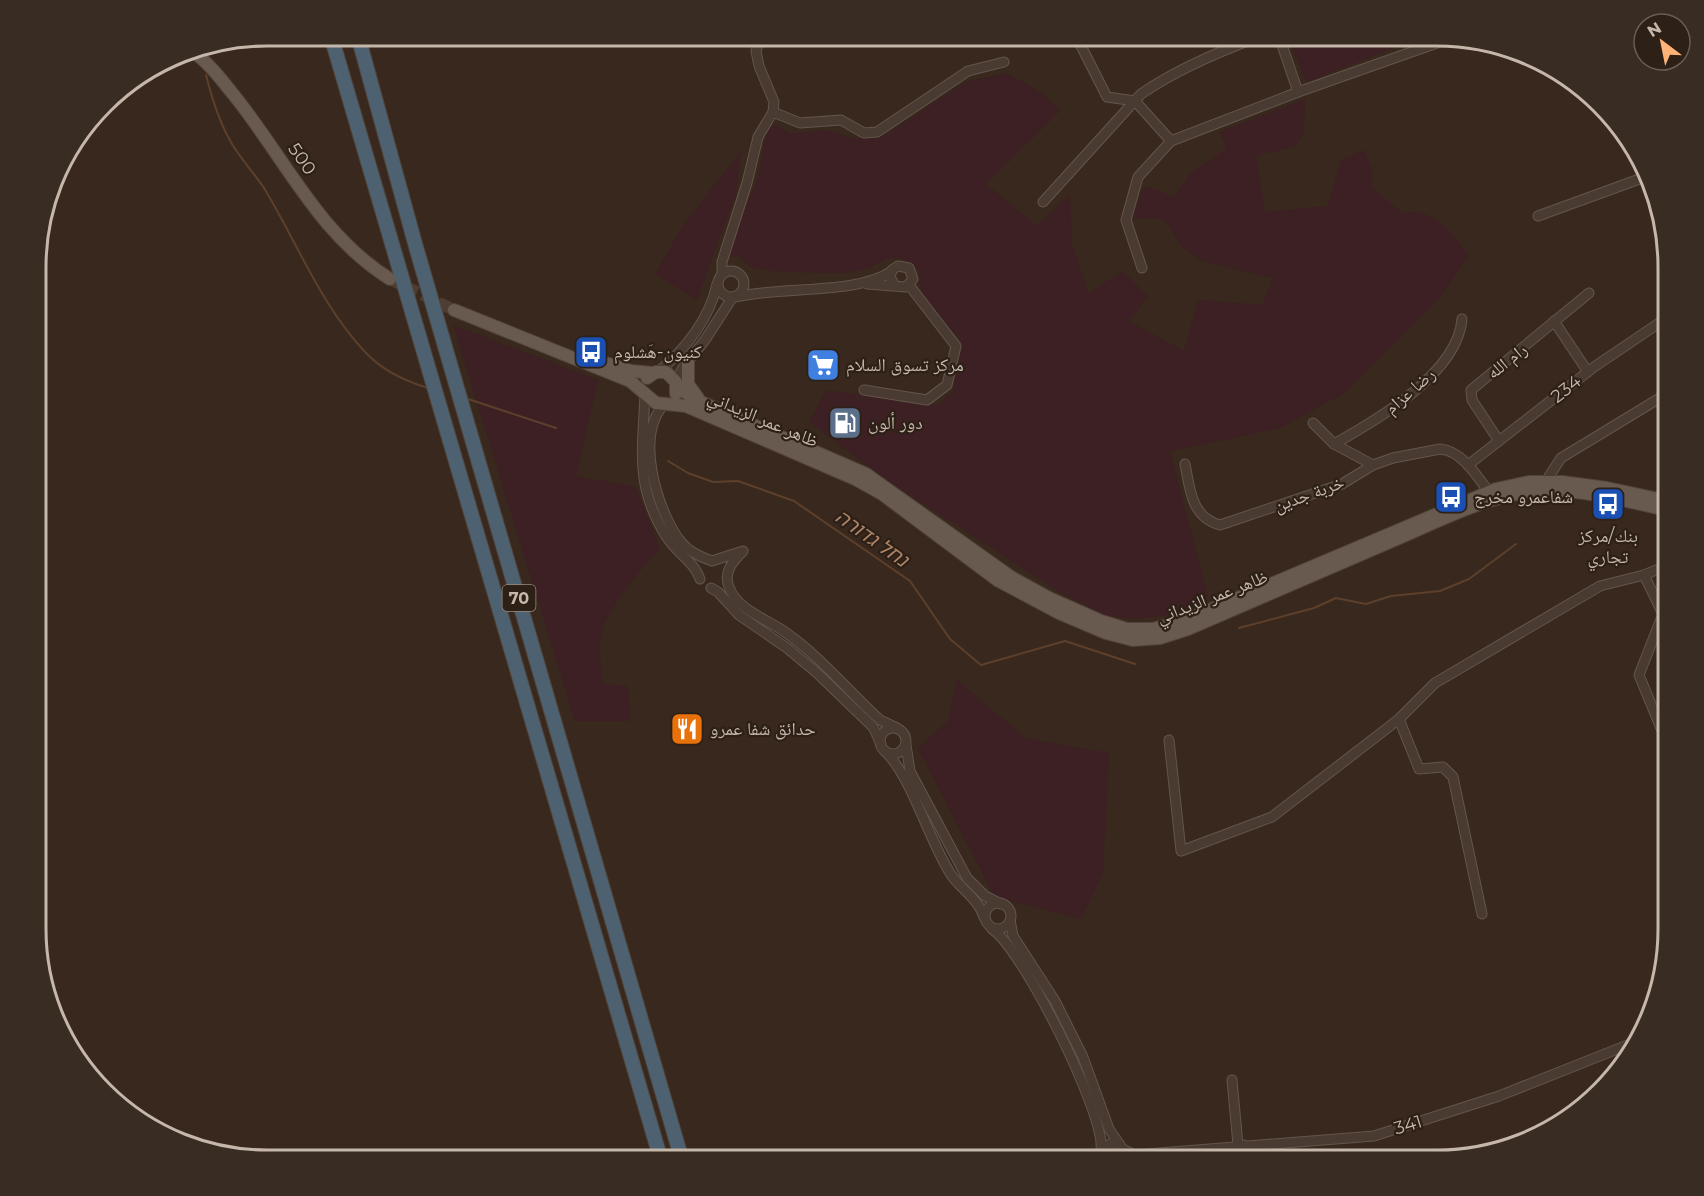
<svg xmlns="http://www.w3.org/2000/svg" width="1704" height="1196" viewBox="0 0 1704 1196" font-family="Montserrat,'Noto Naskh Arabic','Noto Sans Hebrew',sans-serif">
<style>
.green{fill:#3c2023}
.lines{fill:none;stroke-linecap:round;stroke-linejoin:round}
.stream{stroke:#5d402c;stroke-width:2}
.major-tunnel{stroke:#4e3d32;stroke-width:12;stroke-dasharray:12 6;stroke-linecap:butt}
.minor-casing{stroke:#64564c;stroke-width:11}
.major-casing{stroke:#52443b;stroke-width:14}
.highway-casing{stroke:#504339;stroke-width:16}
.minor{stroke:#493b31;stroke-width:9}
.major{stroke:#695a4f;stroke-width:12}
.highway{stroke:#4d6170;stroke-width:14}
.labels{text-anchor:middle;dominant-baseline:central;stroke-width:4.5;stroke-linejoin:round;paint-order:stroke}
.shield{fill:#2d2017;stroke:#988a7f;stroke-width:1.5}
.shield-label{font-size:16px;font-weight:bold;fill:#c6b7ab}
.street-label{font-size:18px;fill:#c6b7ab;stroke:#2d2017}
.poi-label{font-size:18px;fill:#c6b7ab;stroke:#2d2017;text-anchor:start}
.water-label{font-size:20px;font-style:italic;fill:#ad8468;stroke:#2d2017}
.rim{fill:none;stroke:#c6b7ab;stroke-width:3}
</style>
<rect width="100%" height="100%" fill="#39281d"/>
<g class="green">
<polygon points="1287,36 1329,36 1334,44 1351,36 1424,36 1307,82"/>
<path d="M1007 73 1042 93 1060 111 986 184 1037 226 1070 194 1072 244 1089 293 1123 271 1148 296 1129 321 1184 351 1198 300 1262 305 1273 278 1202 261 1181 246 1164 219 1131 218 1145 186 1174 197 1191 173 1227 148 1219 132 1305 99 1304 132 1295 146 1256 156 1265 212 1328 206 1341 160 1364 150 1372 169V187L1402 213C1435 207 1450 231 1469 255L1439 299 1343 394 1280 428 1170 451 1208 597 1171 615 1134 619 1105 616 1061 593 882 477 809 422 826 390 938 405 953 391 962 341 922 297 918 270 903 259 887 258 870 268 843 273 779 272 750 267 740 256 726 257 759 174 767 129 774 125 791 134 824 130 857 139 887 134 965 82Z"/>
<polygon points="741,151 736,194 697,300 655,274 684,224"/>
<path d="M453 325 598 380 576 476 636 487 660 549C643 565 610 606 603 628 597 646 601 666 603 684L628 686 630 721H575Z"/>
<polygon points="957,680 1025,738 1109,753 1103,873 1081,919 995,897 918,749 948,721"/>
</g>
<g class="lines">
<g class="stream">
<path d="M206 75C212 99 219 122 232 144 241 159 254 173 264 188 298 244 322 308 368 355 385 372 405 381 428 388"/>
<polyline points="468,399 556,428"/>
<polyline points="668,461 688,473 713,482 738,481 794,501 910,581 950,639 981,665 1065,641 1135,664"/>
<polyline points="1239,628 1314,608 1336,598 1366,604 1391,596 1440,591 1469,579 1516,544"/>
</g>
<polyline class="major-tunnel" points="390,279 454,310"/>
<g class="minor-casing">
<g id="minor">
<polyline points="1076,36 1107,97 1135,101 1171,141"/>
<polyline points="1272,36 1280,39 1298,92"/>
<polyline points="773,112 800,123 841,120 864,133 877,132 968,71 1004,62"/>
<path d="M1043 202 1141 94C1177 69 1220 51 1261 36"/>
<polyline points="1538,216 1645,177"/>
<polyline points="1142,268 1126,220 1138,177 1171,141 1298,92 1454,37"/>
<circle cx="731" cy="284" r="13"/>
<polyline points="722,274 722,262 747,183 758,137 773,112 774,102 759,66 756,51 761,36"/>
<polyline points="867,284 906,287 913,279 909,268 898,266 892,270 890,277 895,286"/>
<path d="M736 297C780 286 857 295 892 271"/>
<polyline points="1554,321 1588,372"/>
<path d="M659 371C685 350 710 318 717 284"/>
<polyline points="676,382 682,369 705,340 732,298"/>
<polyline points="864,390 927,400 947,385 956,346 909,285"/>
<path d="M645 393C643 449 634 485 666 536 676 553 694 561 700 579"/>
<path d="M666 403C633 431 657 512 681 542 689 552 700 557 712 561L743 551C733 561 723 572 729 587 737 610 767 619 785 632 821 657 848 691 880 720L897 728"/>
<polyline points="1313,423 1334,444 1373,465"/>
<polyline points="1499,441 1472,400 1471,390 1589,293"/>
<path d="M1334 444C1377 420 1458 373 1462 319"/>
<path d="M1185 464C1190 489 1191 517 1220 525L1342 484 1373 465 1393 458 1440 449C1461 450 1477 476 1489 492"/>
<polyline points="1468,465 1594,367 1668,317"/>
<polyline points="1546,481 1561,458 1668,393"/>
<polyline points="1668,565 1644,575 1663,614 1668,612"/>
<polyline points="711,588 718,592 739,615 787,648 817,673 873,727 881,744"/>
<polyline points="1663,614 1639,675 1665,738 1668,738"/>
<polyline points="1399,719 1419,769 1443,767 1453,777 1482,914"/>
<circle cx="893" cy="741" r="13"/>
<polyline points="1169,740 1181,851 1272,817 1399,719 1435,683 1600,586 1644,575"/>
<polyline points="906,745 910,771 967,878 985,896 1001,904"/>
<path d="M885 751C912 778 928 838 950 873 960 889 978 898 984 917"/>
<circle cx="998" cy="916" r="13"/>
<polyline points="1010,920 1013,936 1055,1001 1083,1057 1109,1129 1120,1145"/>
<path d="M992 929C1022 948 1105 1113 1101 1149"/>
<polyline points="1232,1080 1238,1145"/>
<polyline points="1134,1155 1374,1136 1499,1096 1635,1042"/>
<polyline points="1100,1160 1103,1148 1112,1143 1138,1157"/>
<polyline points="1244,1160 1244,1145"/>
</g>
</g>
<g class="major-casing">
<g id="major">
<path d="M192 51C208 62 221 79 233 94 285 158 318 234 390 279"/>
<path d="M454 310 630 381 656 403 686 406 855 479 882 494 997 580 1059 613 1106 633 1133 640 1160 638 1188 629C1256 600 1324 571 1392 541 1435 523 1481 498 1529 492 1575 486 1623 501 1668 510"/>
<polyline points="688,361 688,384 698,398"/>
<polyline points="602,362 631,371 653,373"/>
<polyline points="647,378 656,372 666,372 676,382 676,394"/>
<polyline points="677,386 694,399 866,474 1011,577 1049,598 1101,621 1127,629 1153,629 1186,620 1496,489 1529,482 1562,482 1607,488 1668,501"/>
</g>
</g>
<g class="highway-casing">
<g id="highway">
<polyline points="331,36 661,1160"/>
<polyline points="358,36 416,247 682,1160"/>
</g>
</g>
<use href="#minor" class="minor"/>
<use href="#major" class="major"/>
<use href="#highway" class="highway"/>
</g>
<defs>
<g id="bus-square" transform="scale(1.725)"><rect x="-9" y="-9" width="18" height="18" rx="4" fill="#1a4fb4" stroke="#2d2017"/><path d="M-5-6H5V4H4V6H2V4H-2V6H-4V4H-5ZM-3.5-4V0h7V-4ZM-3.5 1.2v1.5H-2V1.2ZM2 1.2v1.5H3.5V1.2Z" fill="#fff"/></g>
<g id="supermarket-square" transform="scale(1.725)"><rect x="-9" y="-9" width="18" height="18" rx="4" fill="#3f7fe0" stroke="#2d2017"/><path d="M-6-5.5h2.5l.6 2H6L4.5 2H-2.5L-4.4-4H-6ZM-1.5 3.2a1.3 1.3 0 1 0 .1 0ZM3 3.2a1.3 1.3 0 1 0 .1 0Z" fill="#fff"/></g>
<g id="fuel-square" transform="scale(1.725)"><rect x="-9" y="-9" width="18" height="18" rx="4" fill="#5c6f8a" stroke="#2d2017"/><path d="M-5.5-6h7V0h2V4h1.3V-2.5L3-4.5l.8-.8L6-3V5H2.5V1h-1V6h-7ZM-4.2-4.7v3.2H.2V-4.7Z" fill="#fff"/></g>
<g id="restaurant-square" transform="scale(1.725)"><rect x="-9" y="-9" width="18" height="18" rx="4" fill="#e8710a" stroke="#2d2017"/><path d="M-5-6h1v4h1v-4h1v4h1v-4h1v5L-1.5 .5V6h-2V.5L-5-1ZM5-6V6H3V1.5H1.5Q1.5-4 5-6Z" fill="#fff"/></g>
</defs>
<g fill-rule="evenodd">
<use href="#bus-square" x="591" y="352"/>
<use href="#supermarket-square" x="823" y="365"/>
<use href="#fuel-square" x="845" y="423"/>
<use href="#bus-square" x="1451" y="497"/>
<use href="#bus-square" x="1608" y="504"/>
<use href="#restaurant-square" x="687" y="729"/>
</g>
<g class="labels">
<rect class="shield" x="502.5" y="585" width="33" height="26" rx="4.5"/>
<g class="shield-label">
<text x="519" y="598">70</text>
</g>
<g class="street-label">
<text transform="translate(302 159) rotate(55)">500</text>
<text transform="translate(1507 361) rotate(-38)">رام الله</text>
<text transform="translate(1566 389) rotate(-38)">234</text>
<text transform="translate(1410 391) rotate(-41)">رضا عزام</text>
<text transform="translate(763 419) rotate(23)">ظاهر عمر الزيداني</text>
<text transform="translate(1309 494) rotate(-20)">خربة جدين</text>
<text transform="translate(1212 597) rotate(-21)">ظاهر عمر الزيداني</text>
<text transform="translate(1408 1125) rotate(-17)">341</text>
</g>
<g class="poi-label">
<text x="614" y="352">كنيون-هَشلوم</text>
<text x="846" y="365">مركز تسوق السلام</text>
<text x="868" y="423">دور ألون</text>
<text x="1474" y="497">شفاعمرو مخرج</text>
<text x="1608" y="536" text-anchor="middle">بنك/مركز<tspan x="1608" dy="21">تجاري</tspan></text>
<text x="710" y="729">حدائق شفا عمرو</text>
</g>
<g class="water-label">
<text transform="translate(872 538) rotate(35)">נחל גדורה</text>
</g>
</g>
<path d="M0 0H1704V1196H0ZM267 46H1437A221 221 0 0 1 1658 267V929A221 221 0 0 1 1437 1150H267A221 221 0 0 1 46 929V267A221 221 0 0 1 267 46Z" fill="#392c23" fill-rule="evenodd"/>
<path class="rim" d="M267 46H1437A221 221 0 0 1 1658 267V929A221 221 0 0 1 1437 1150H267A221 221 0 0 1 46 929V267A221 221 0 0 1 267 46Z"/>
<g transform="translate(1662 42) rotate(328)"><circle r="28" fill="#2d2017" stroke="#6a5c52" stroke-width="1.5"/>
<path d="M0-4.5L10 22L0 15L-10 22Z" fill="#ffb377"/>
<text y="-9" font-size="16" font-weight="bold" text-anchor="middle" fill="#c6b7ab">N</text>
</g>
</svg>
